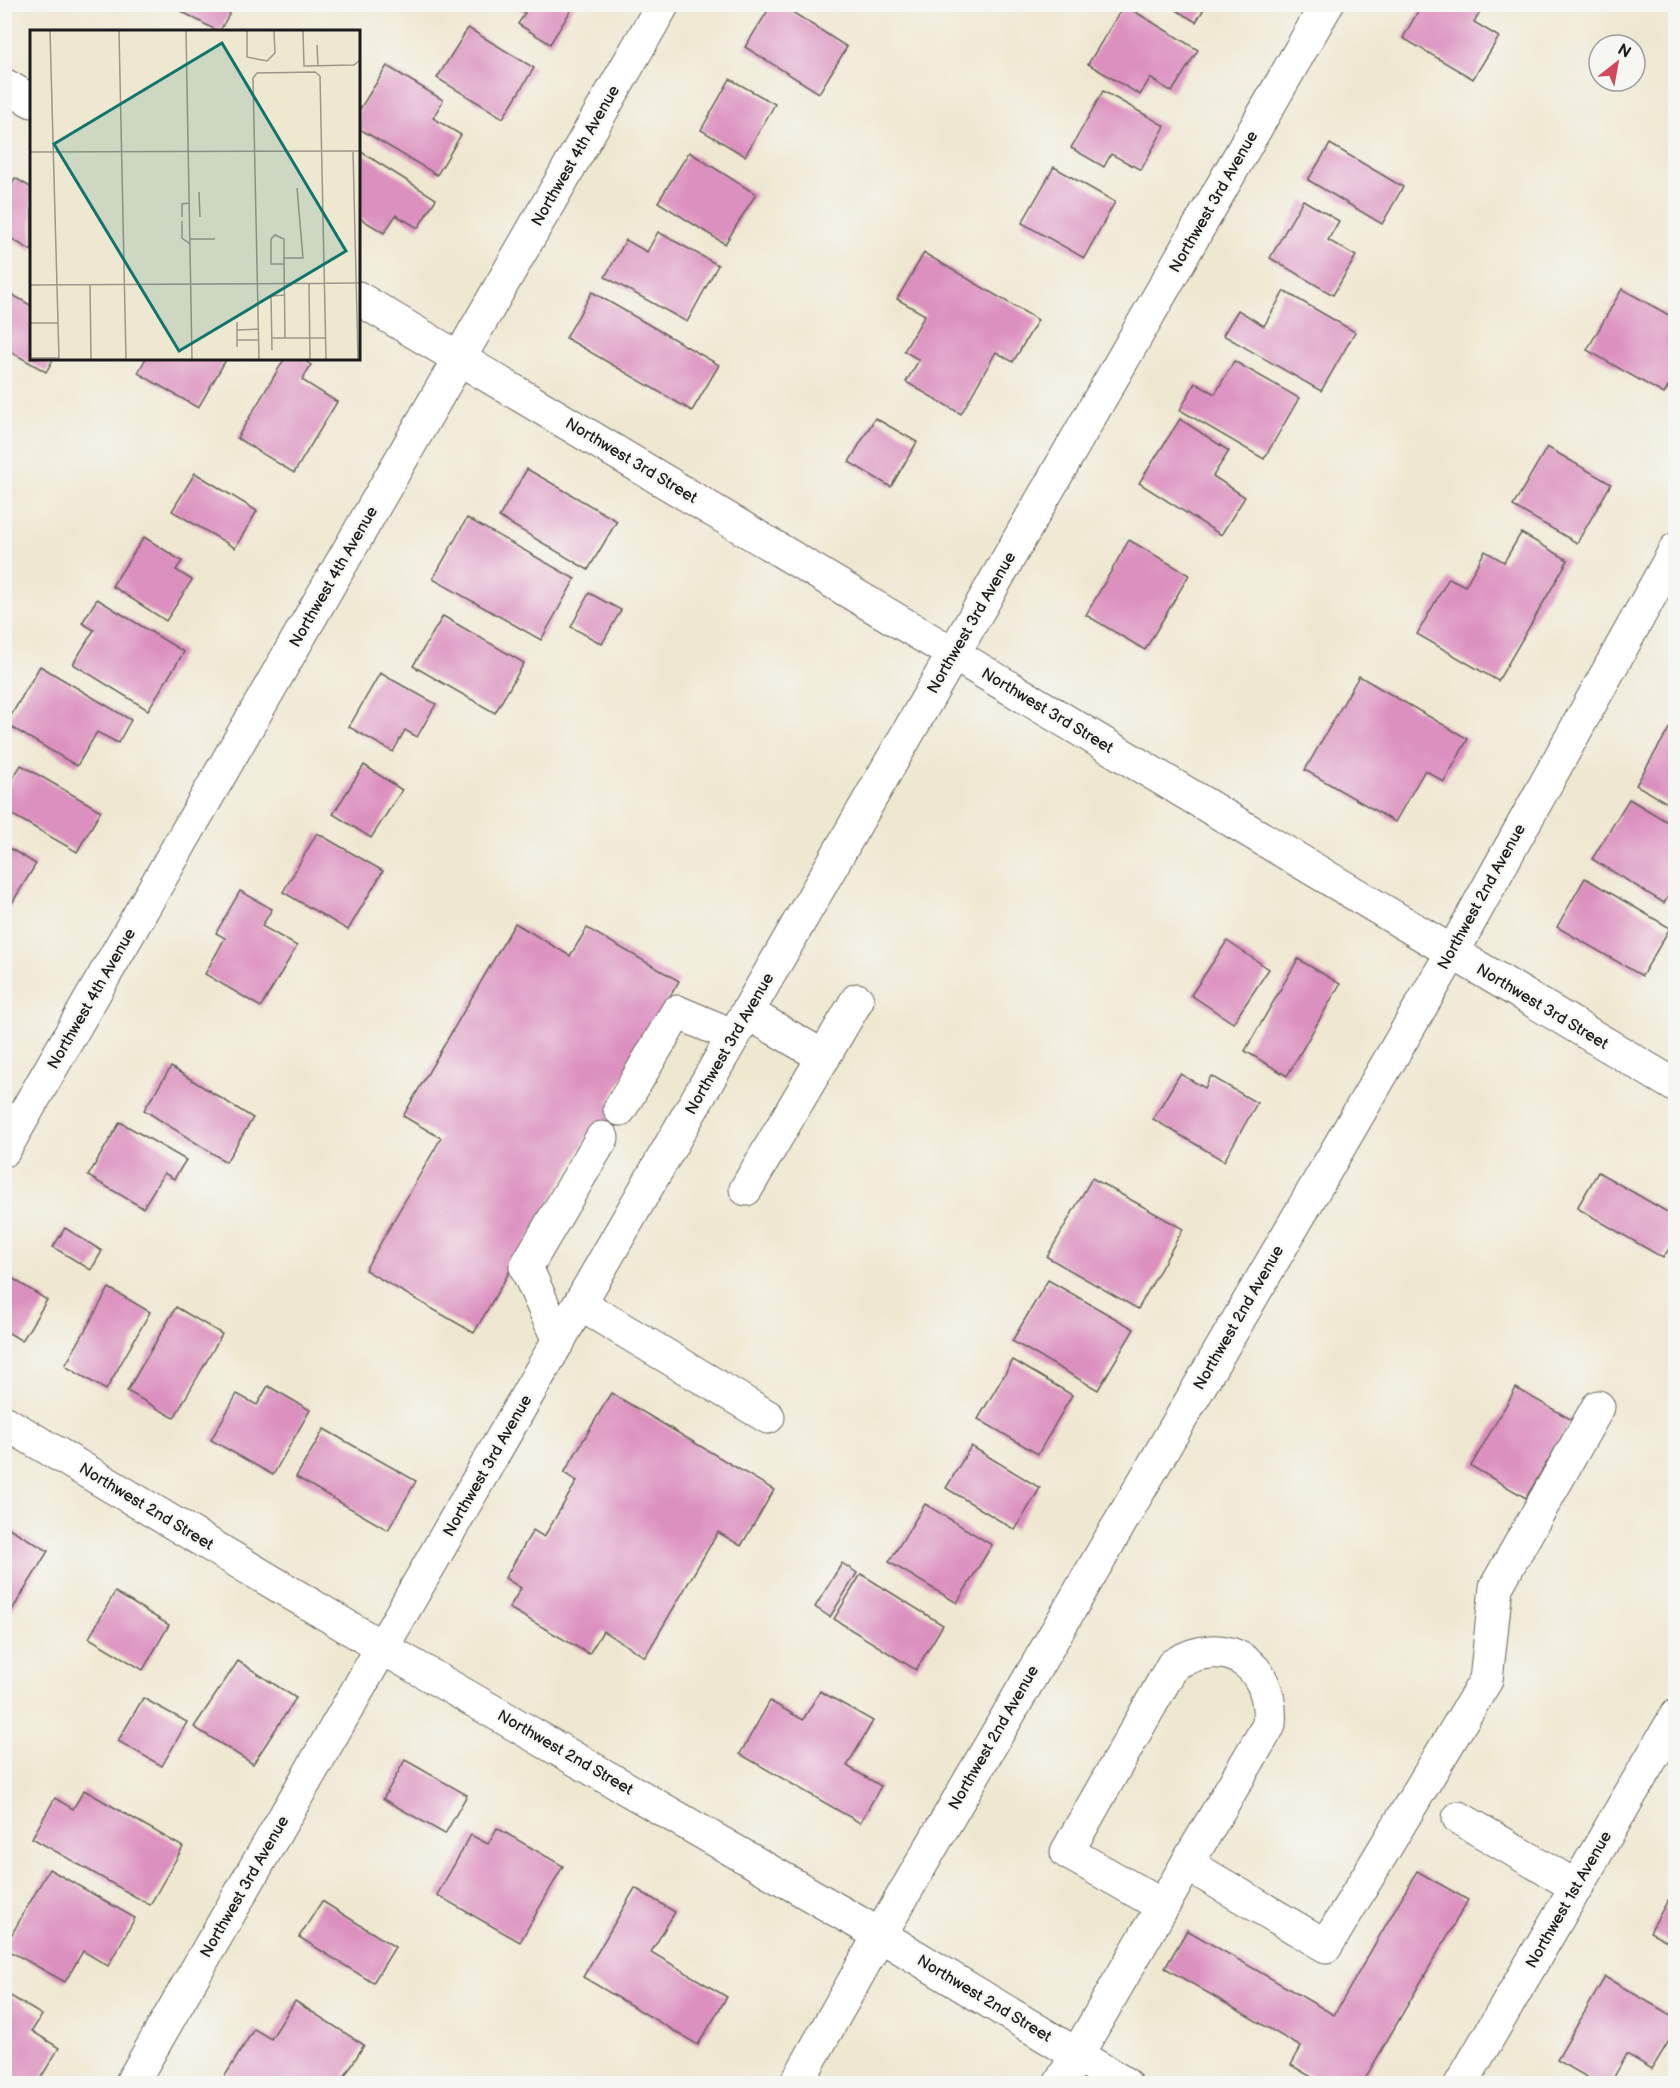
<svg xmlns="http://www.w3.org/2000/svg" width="1680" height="2088" viewBox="0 0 1680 2088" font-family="'Balsamiq Sans',sans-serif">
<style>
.building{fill:#dc90bf}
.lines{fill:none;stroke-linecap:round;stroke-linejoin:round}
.minor-casing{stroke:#66635b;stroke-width:35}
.minor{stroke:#fff;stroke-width:33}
.labels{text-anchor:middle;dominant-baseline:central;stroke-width:4.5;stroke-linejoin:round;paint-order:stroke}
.street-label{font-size:16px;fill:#1c1c1c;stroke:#f6f6f2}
.inset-road{fill:none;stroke:#9b9689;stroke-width:1.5}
.view{fill:#0f766e;fill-opacity:0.15;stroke:#0f766e;stroke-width:3}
.inset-edge{fill:none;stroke:#1c1c1c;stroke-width:3}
</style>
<rect width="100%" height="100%" fill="#f6f6f2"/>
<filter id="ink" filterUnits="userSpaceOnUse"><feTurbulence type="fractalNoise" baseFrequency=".0167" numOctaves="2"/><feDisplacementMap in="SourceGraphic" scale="12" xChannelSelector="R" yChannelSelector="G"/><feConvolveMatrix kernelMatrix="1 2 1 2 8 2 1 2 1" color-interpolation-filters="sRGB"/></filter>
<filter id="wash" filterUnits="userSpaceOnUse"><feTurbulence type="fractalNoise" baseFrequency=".008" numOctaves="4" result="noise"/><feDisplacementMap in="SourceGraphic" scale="24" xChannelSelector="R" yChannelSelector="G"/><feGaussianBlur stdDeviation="1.35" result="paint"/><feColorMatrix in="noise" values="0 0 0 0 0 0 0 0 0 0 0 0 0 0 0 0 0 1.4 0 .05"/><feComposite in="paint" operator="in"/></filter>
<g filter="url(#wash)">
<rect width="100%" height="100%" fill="#efe8d1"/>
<g id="blocks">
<g class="building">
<polygon points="168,4 235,4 219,32"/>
<polygon points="511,4 575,4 550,44 518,24 525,13"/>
<polygon points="772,4 780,4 847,47 819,93 745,47"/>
<polygon points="1166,4 1207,4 1196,22"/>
<polygon points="1422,4 1477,4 1482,8 1474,22 1499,37 1473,79 1403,38"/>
<polygon points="1124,5 1198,50 1172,92 1150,78 1140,95 1088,64"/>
<polygon points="468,28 534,68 503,118 437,78"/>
<polygon points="387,66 443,100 433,118 461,135 437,175 358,128 358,112"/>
<polygon points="730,79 775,104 745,156 701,130"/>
<polygon points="1103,91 1165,126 1141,170 1111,154 1104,167 1071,148"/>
<polygon points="1330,144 1403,187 1382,224 1308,180"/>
<polygon points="358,150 436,199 418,228 396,215 384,233 358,217"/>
<polygon points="689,152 756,194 725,244 658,202"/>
<polygon points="1054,167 1115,202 1084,258 1022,223"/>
<polygon points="15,178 32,188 32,251 5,235 5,197"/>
<polygon points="1303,200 1339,221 1328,240 1356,256 1333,295 1270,258"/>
<polygon points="658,232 718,265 687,322 605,277 626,240 647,252"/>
<polygon points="924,253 1038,320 1013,362 996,352 961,414 906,382 919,360 904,351 925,315 897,299"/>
<polygon points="1622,289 1676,319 1676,374 1664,394 1587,350"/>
<polygon points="4,290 32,306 32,358 54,358 46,372 4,348"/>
<polygon points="1284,291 1355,332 1321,391 1223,335 1238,310 1264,326"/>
<polygon points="592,292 719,365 692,411 566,338"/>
<polygon points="146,358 227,358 198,408 138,373"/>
<polygon points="285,358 301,358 311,365 302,380 337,402 294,473 237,438"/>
<polygon points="1234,361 1299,398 1264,459 1180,410 1195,383 1215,394"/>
<polygon points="875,418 917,442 891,487 849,462"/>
<polygon points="1180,419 1229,451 1213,476 1245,497 1221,535 1139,483"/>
<polygon points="1547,447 1611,484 1577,543 1513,506"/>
<polygon points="527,469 617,521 588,570 499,517"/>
<polygon points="195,473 257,511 235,548 172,511"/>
<polygon points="467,518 575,579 541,640 433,579"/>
<polygon points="1521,533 1568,560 1498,681 1417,634 1449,578 1465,586 1485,551 1504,562"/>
<polygon points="144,537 182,561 176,570 192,580 166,621 112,586"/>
<polygon points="1129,540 1189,575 1145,650 1086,615"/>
<polygon points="589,593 621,610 602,644 571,627"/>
<polygon points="97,599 184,652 148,710 73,664 94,630 82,623"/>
<polygon points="443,616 524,663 495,713 413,666"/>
<polygon points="40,666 131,720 118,743 97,732 77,766 6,724"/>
<polygon points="380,673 436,704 417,737 405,730 393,752 349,727"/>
<polygon points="1359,676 1468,739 1444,782 1425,770 1395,822 1305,770"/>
<polygon points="1670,727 1676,731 1676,808 1636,785"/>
<polygon points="21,765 101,811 77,852 4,810 4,793"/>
<polygon points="364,765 402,790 371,838 333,814"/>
<polygon points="1629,799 1676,827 1676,884 1664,903 1592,859"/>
<polygon points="317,833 383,871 348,930 283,892"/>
<polygon points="4,845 36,864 4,916"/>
<polygon points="1585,878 1670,928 1642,976 1557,927"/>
<polygon points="240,891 272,909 262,926 297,946 261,1007 205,974 225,938 216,933"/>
<polygon points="515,923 570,956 587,928 679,981 609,1102 624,1111 606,1141 591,1131 474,1333 365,1270 441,1138 403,1116"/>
<polygon points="1227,941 1269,969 1233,1023 1191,995"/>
<polygon points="1298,959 1340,984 1287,1076 1245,1051"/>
<polygon points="171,1067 253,1118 226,1162 144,1110"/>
<polygon points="1180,1074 1205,1088 1211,1076 1257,1103 1224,1161 1153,1119"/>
<polygon points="120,1122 186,1160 174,1179 164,1173 143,1208 88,1176"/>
<polygon points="1598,1172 1676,1217 1676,1238 1663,1258 1577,1208"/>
<polygon points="1092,1178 1183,1229 1138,1309 1047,1257"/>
<polygon points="65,1228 102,1251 91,1270 53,1247"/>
<polygon points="4,1273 47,1300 22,1341 4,1330"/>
<polygon points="1048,1280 1134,1329 1098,1390 1012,1341"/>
<polygon points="109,1288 150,1312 106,1390 65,1366"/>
<polygon points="176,1307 222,1334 174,1418 127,1391"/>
<polygon points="1013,1360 1072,1395 1038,1454 978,1419"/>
<polygon points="268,1386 310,1410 273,1475 211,1440 237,1394 257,1405"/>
<polygon points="1516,1388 1572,1420 1526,1498 1471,1466"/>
<polygon points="611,1393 774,1490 741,1546 718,1532 645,1657 603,1631 589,1654 509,1608 521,1588 505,1578 533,1530 544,1537 577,1481 564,1473"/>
<polygon points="324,1429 416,1481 388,1530 296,1477"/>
<polygon points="971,1446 1040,1488 1015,1530 946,1488"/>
<polygon points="925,1504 992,1545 957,1603 889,1562"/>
<polygon points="4,1525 48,1551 8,1617 4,1615"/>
<polygon points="842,1563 857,1573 830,1617 815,1607"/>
<polygon points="861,1574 943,1625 916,1670 834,1619"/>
<polygon points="115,1592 169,1625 143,1670 89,1638"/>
<polygon points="238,1661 296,1698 253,1764 194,1727"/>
<polygon points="820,1691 873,1721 847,1766 881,1786 860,1823 740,1754 770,1701 803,1720"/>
<polygon points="143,1698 187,1722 162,1766 118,1741"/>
<polygon points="405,1760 467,1795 445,1834 383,1799"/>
<polygon points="84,1790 183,1847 150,1905 32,1838 55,1798 73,1809"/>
<polygon points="497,1828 563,1866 520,1942 437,1895 471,1835 488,1844"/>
<polygon points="49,1869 135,1918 108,1966 83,1951 65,1982 4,1948"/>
<polygon points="1417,1871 1468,1900 1362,2084 1323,2084 1291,2065 1301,2047 1165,1968 1187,1930 1334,2015"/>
<polygon points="635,1888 675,1912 651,1952 727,1997 698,2045 583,1977"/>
<polygon points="1668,1900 1676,1905 1676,1946 1650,1932"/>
<polygon points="322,1901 395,1947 373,1983 299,1937"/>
<polygon points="1605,1977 1676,2018 1676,2029 1652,2069 1627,2054 1610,2084 1599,2084 1557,2060"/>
<polygon points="4,1992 42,2015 32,2031 59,2048 37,2084 19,2084 4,2075"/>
<polygon points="295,2001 364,2045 340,2084 231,2084 223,2079 254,2029 271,2039"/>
</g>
</g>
</g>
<g filter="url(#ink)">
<use href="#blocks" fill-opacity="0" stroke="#66635b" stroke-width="1.5"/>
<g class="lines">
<g class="minor-casing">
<g id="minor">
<polyline points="4,85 32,101"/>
<polyline points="358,298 1676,1086"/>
<polyline points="748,1013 824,1057"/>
<polyline points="620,1109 677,1012 734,1036"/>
<polyline points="4,1150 663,4"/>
<polyline points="746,1189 857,1000"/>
<polyline points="580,1304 768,1417"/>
<polyline points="559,1341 526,1267 602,1138"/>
<polyline points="4,1422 383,1648 880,1935 1125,2084"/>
<polyline points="1459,1818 1577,1887"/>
<path d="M1163 1906 1067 1852 1173 1665C1226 1632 1274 1664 1269 1725L1187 1864"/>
<polyline points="131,2084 1327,4"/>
<polyline points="796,2084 880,1935 1452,953 1676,549"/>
<polyline points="1060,2084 1187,1864 1326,1946 1486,1680 1496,1587 1598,1407"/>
<polyline points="1461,2084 1676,1716"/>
</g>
</g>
<use href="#minor" class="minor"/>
</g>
</g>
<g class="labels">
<g class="street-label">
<text transform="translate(576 156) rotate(-60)">Northwest 4th Avenue</text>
<text transform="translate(1214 202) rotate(-60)">Northwest 3rd Avenue</text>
<text transform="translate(631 461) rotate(31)">Northwest 3rd Street</text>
<text transform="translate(334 577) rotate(-60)">Northwest 4th Avenue</text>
<text transform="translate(972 623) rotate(-60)">Northwest 3rd Avenue</text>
<text transform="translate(1047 711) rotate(31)">Northwest 3rd Street</text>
<text transform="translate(1482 897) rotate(-61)">Northwest 2nd Avenue</text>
<text transform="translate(92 999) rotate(-60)">Northwest 4th Avenue</text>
<text transform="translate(1542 1007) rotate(31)">Northwest 3rd Street</text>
<text transform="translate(730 1044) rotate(-60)">Northwest 3rd Avenue</text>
<text transform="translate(1239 1318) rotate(-60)">Northwest 2nd Avenue</text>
<text transform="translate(488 1466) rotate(-60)">Northwest 3rd Avenue</text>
<text transform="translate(146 1507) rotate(31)">Northwest 2nd Street</text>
<text transform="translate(994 1738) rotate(-60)">Northwest 2nd Avenue</text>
<text transform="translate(565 1753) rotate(30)">Northwest 2nd Street</text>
<text transform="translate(245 1887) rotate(-60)">Northwest 3rd Avenue</text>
<text transform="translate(1569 1900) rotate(-60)">Northwest 1st Avenue</text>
<text transform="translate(984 1999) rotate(31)">Northwest 2nd Street</text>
</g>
</g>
<g transform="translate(30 30)">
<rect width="330" height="330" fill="#efe8d1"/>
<path class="inset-road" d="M20 1 29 329M89 1 96 329M156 1 162 329M217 1V27L237 31 245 23 244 1M273 1 274 36 324 35 330 30M287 15 288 36M323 121 328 329M0 122 330 121M169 162 170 187M152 187V174L159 173M152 191V208L160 214M160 209H185M254 228V209L245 205 241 209V234H254M279 254 280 329M0 255 330 253M60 255 61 329M207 292V317M0 293H28M207 300 229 299M242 308H295M255 308 254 228H273L267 158M207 310H229M242 320 241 266 255 265M0 328H29M229 329 223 48 227 43 285 42 290 46 296 329"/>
<path class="view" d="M192 13 316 221 149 321 24 114Z"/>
<rect width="330" height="330" class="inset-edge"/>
</g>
<rect width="1680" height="2088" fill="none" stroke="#f6f6f2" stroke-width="24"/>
<g transform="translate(1617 63) rotate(31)"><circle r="28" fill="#f6f6f2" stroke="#9f9f9c" stroke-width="1.5"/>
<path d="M0-4.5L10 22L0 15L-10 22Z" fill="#d1495b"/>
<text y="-9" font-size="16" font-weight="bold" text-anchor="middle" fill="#1c1c1c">N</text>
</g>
</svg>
